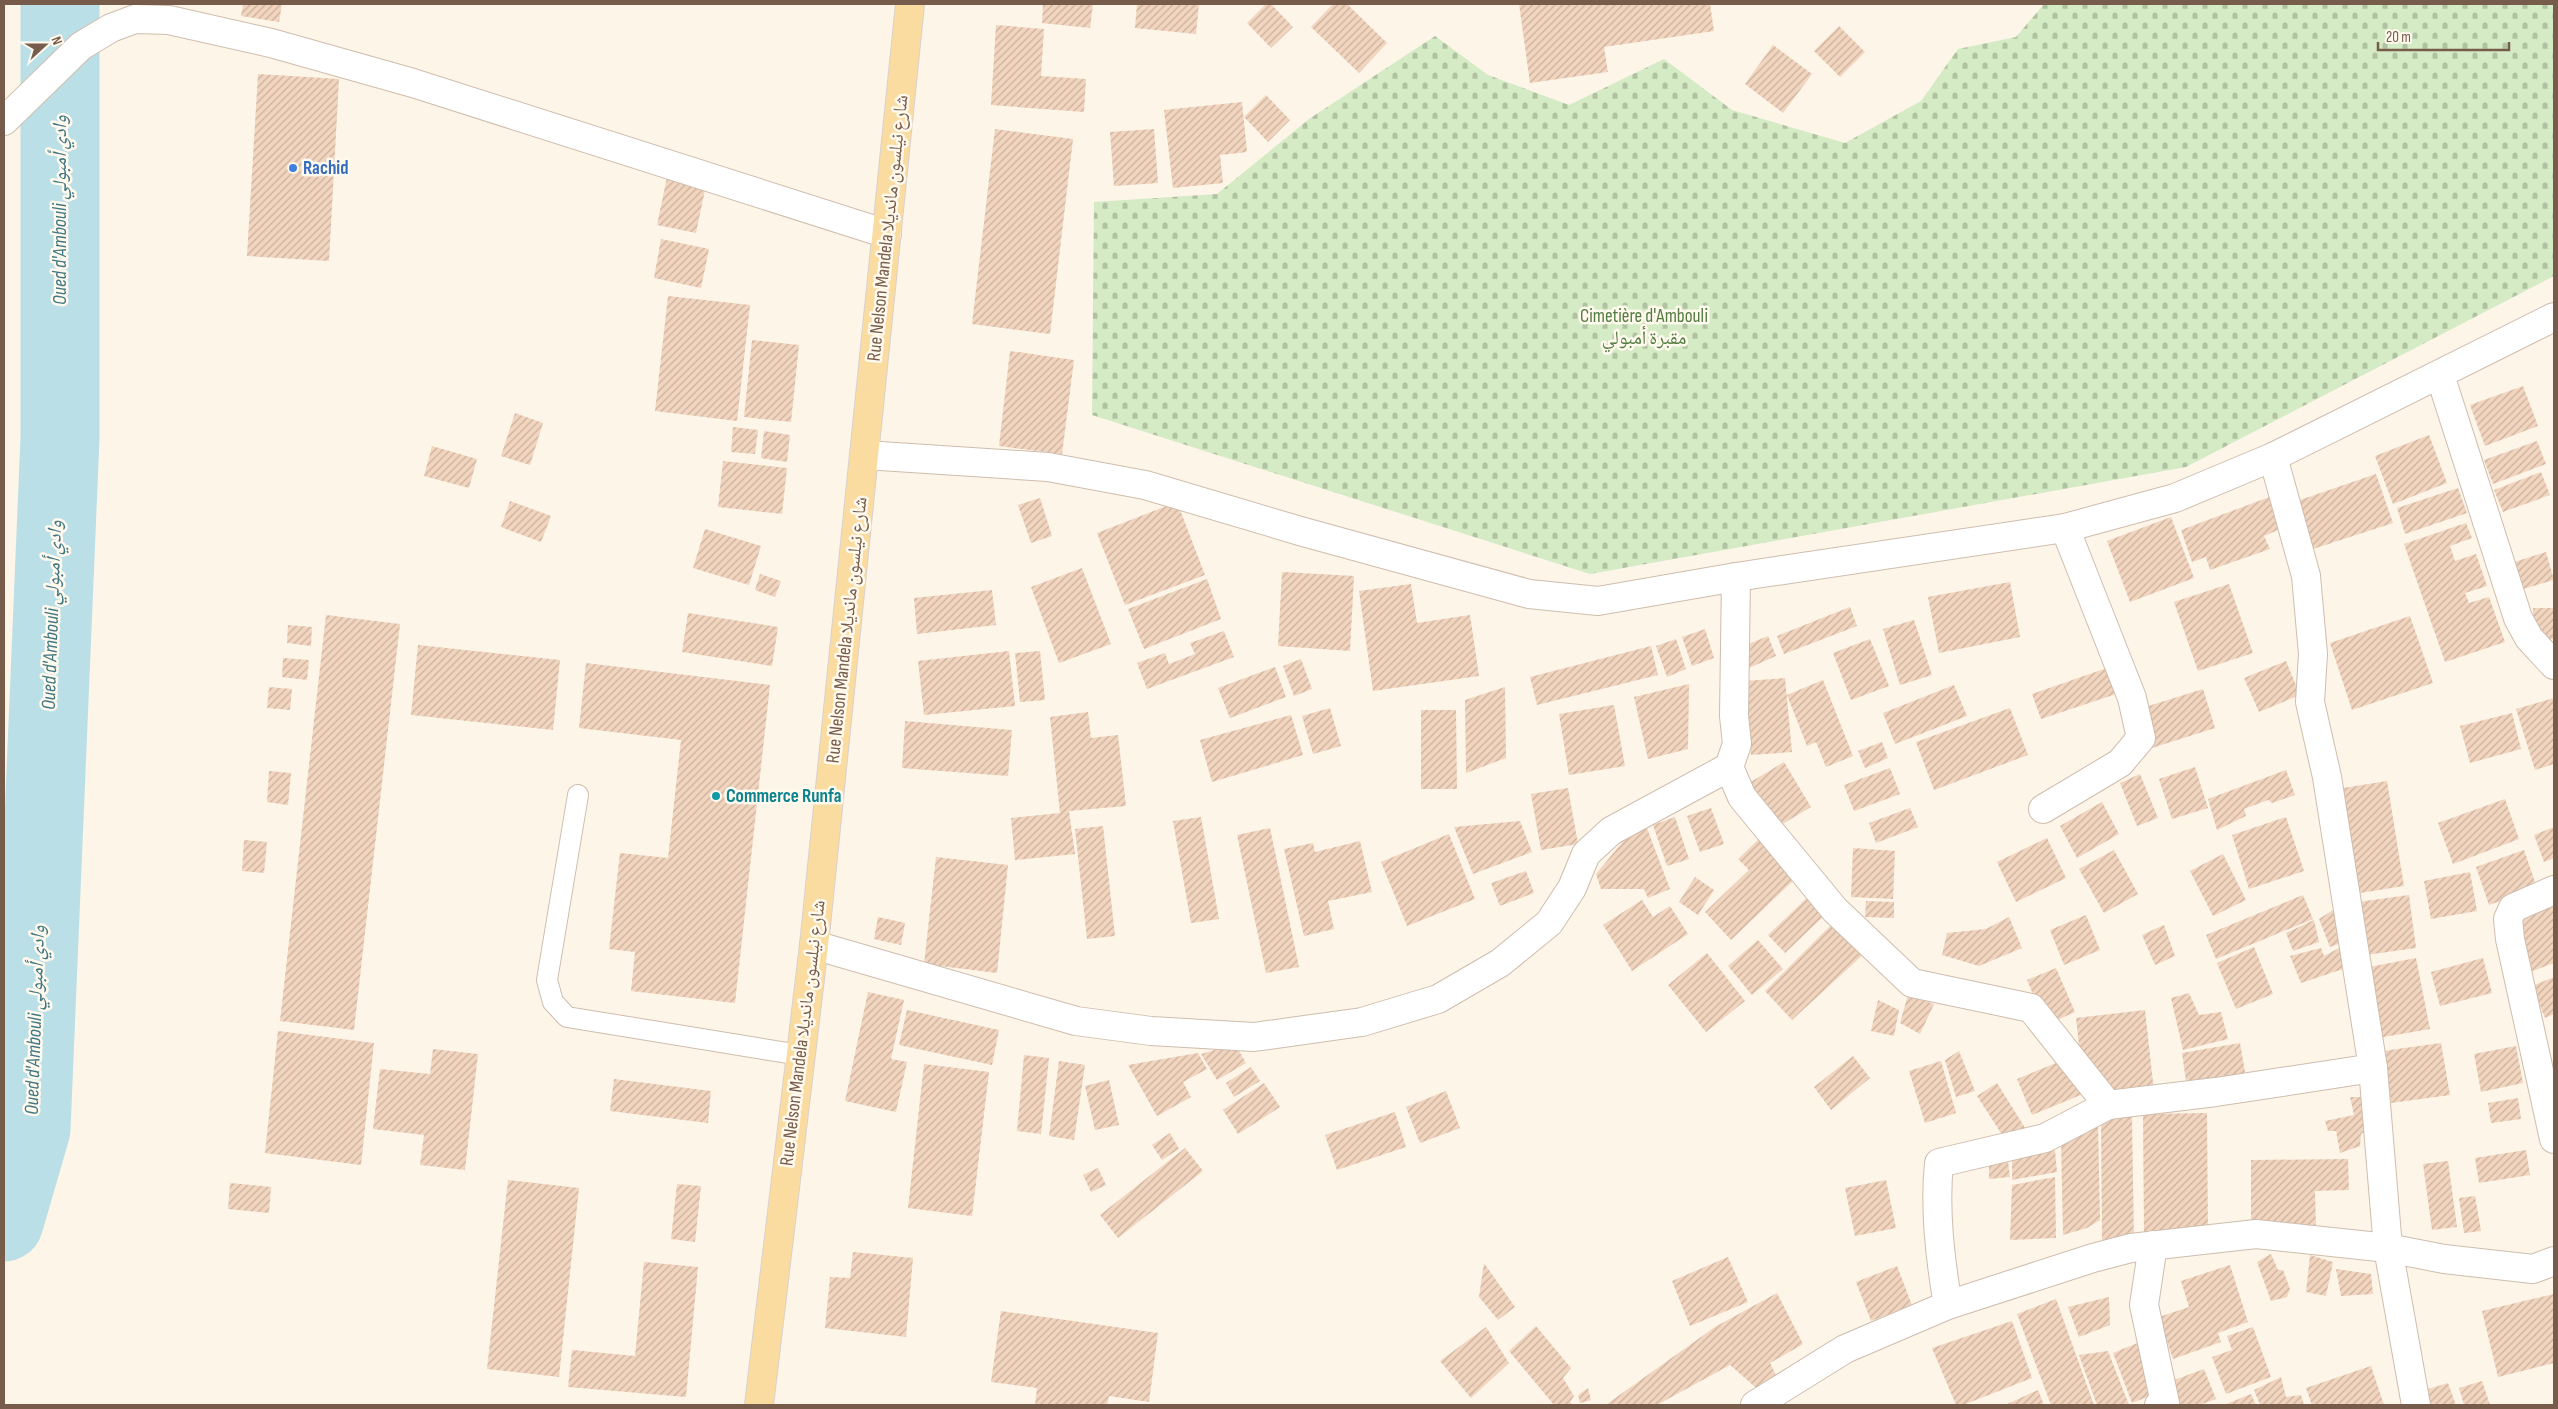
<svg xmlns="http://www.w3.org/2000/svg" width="2558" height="1409" viewBox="0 0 2558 1409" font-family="'Sofia Sans Condensed','Noto Naskh Arabic',sans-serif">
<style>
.cemetery{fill:url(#cemetery-stones)}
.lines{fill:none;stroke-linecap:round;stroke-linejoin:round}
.river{stroke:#bbdfe7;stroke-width:79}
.building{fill:url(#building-hatch)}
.service-casing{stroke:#cfbdad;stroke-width:22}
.minor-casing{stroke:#cfbdad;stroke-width:30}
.primary-casing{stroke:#d9d1cd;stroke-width:30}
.service{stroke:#fff;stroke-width:20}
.minor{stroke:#fff;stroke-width:28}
.primary{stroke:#fbdca0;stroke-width:28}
.shop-dot{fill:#3f7fe0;stroke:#fff9ee;stroke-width:2}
.culture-dot{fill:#0f9aa8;stroke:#fff9ee;stroke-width:2}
.labels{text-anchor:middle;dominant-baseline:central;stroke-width:5;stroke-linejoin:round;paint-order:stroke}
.shop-label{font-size:19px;font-weight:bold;fill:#366cbe;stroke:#fff9ee;text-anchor:start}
.street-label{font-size:19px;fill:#775c4b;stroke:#fff9ee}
.park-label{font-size:19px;fill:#527d42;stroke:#fff9ee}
.culture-label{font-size:19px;font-weight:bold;fill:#0d838f;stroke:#fff9ee;text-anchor:start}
.water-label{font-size:20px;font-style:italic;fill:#417783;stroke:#fff9ee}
</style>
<defs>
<pattern id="cemetery-stones" width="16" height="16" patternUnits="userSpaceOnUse" patternTransform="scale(1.25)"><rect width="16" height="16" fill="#d4ebc5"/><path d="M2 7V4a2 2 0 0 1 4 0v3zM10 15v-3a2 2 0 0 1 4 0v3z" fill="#b1c2a2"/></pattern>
<pattern id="building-hatch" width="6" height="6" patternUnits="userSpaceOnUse" patternTransform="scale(1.25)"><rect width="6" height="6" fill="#f2d5bf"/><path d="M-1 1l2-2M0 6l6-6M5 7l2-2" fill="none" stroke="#c9b09d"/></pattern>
</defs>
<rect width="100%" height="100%" fill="#fdf5e8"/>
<polygon class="cemetery" points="2044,4 2554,4 2554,276 2186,467 1590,574 1092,415 1094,202 1217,194 1309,119 1435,36 1488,75 1569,105 1664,59 1732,110 1845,143 1921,101 1958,49 2016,37"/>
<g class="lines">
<polyline class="river" points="4,1222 31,1129 60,438 60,4"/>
</g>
<g class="building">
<polygon points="243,4 282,4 279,22 241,16"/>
<polygon points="1043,4 1093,4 1090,28 1042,23"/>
<polygon points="1137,4 1199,4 1196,34 1135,28"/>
<polygon points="1266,4 1271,4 1293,27 1271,48 1247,23"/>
<polygon points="1333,4 1347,4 1387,43 1359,73 1311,27"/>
<polygon points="1519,4 1710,4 1714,31 1604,47 1608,72 1530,83"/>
<polygon points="996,25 1044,29 1041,76 1086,79 1084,112 991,105"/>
<polygon points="1839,26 1865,52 1840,77 1814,51"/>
<polygon points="1773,45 1812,74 1783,113 1745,84"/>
<polygon points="258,74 339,79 329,261 247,256"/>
<polygon points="1266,95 1290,120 1268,142 1244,117"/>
<polygon points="1242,102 1247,152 1220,155 1223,183 1173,188 1164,110"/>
<polygon points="995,129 1073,139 1050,334 972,324"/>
<polygon points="1154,129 1158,183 1114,186 1110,132"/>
<polygon points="667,177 706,185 696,233 657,225"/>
<polygon points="661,239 709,249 701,288 654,278"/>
<polygon points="668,296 750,305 737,421 655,411"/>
<polygon points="752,340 799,345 791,422 744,417"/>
<polygon points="1010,351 1074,360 1062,454 999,446"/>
<polygon points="2523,386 2538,426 2485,446 2470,405"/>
<polygon points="515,413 543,423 530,465 501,456"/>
<polygon points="733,427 758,430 755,454 731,452"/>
<polygon points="764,431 790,435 787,462 761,458"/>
<polygon points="2429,435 2447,483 2393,504 2375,456"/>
<polygon points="2537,441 2546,464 2493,484 2484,460"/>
<polygon points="432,446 477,459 469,488 424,476"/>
<polygon points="723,461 787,468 782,514 718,507"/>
<polygon points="2541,472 2550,495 2503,512 2494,490"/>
<polygon points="2376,474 2393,523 2307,551 2291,503"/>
<polygon points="2458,488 2467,513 2405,534 2397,508"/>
<polygon points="2272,496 2283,528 2264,536 2270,549 2210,570 2206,557 2192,562 2181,530"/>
<polygon points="1040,498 1052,536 1031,543 1018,505"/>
<polygon points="510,501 551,516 541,542 501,527"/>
<polygon points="1177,502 1205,575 1125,605 1097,533"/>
<polygon points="2171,517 2194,578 2130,602 2107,541"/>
<polygon points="2466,523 2472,538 2450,546 2455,561 2476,554 2487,586 2465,593 2469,603 2489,597 2505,642 2445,662 2404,544"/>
<polygon points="705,529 761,546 749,585 693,568"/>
<polygon points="2546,552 2554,580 2516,591 2508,564"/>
<polygon points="1082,568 1111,644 1059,663 1031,587"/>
<polygon points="1282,572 1354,576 1350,651 1278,646"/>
<polygon points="760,574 781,581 775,597 755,590"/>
<polygon points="1207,579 1221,619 1144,649 1128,609"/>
<polygon points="2010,582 2020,637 1939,653 1928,597"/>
<polygon points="1411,584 1417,623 1470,615 1479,676 1373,691 1359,591"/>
<polygon points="2229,584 2253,653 2198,671 2174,602"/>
<polygon points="992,590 996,625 917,634 914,598"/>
<polygon points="1850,607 1857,626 1784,654 1777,636"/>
<polygon points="2533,608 2554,608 2554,639 2534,639"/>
<polygon points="688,613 778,627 772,666 682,652"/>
<polygon points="326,615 400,624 354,1030 280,1021"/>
<polygon points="2410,616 2433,683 2352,710 2330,643"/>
<polygon points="1914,620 1932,675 1900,685 1883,629"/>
<polygon points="288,625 312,627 311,646 287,643"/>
<polygon points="1705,629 1714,658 1692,666 1682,637"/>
<polygon points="1224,631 1234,657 1147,689 1137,663 1165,653 1169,664 1195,654 1190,643"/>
<polygon points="1768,636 1776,656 1749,668 1741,647"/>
<polygon points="1676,639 1686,669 1667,677 1656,646"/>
<polygon points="1870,639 1889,686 1851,700 1833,653"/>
<polygon points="418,645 560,660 553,730 411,715"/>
<polygon points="1651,646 1658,675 1537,705 1530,677"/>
<polygon points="1009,651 1015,706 924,715 918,661"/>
<polygon points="1040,651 1045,700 1020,702 1015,653"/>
<polygon points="283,658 309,660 307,680 282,677"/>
<polygon points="1301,659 1312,689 1294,696 1283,666"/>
<polygon points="2286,661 2300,695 2259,712 2244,678"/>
<polygon points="586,663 770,685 735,1003 631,991 635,952 609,949 620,853 668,858 681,740 579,728"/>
<polygon points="1275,667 1286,697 1230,718 1218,688"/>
<polygon points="2107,668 2116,694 2041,719 2032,694"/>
<polygon points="1785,678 1792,752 1751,755 1745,681"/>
<polygon points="1823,680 1853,756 1826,767 1816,742 1807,746 1787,695"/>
<polygon points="1689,684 1688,749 1648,759 1634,697"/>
<polygon points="1954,685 1967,716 1895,744 1883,713"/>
<polygon points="269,687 292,689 290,710 267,708"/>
<polygon points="1505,687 1506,758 1466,773 1465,700"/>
<polygon points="2203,689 2215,728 2152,748 2139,709"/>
<polygon points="2554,698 2554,764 2535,770 2516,709"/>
<polygon points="1614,705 1625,766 1569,775 1559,714"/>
<polygon points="1330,708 1341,746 1313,754 1302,716"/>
<polygon points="2010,708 2028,755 1934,790 1916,742"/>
<polygon points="1421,710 1456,710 1457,789 1421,789"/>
<polygon points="1088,712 1091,738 1118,735 1126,806 1069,811 1075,854 1015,860 1011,818 1060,813 1050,717"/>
<polygon points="2512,713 2521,749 2470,763 2460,726"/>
<polygon points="1291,715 1303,755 1212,782 1200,740"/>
<polygon points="905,721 1012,730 1008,776 902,768"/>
<polygon points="1882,742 1888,758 1865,768 1858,751"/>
<polygon points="1784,762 1811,807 1776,828 1749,783"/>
<polygon points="2195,767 2208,808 2172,819 2159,779"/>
<polygon points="1890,768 1900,794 1854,811 1844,785"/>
<polygon points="2286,770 2295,795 2272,803 2268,800 2244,809 2246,816 2217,830 2208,799"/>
<polygon points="269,771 291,773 288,805 267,802"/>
<polygon points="2140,774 2158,818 2137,826 2120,783"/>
<polygon points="2387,781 2404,886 2354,894 2337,789"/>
<polygon points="1568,788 1578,844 1541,850 1531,794"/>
<polygon points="2505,799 2519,839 2453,864 2438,823"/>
<polygon points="2102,802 2119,834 2077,858 2060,826"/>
<polygon points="1711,808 1724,844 1700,852 1687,816"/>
<polygon points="1910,808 1918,827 1876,843 1869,823"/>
<polygon points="1201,817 1219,919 1191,923 1173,821"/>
<polygon points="1675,817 1689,859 1667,866 1653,825"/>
<polygon points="2286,817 2304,871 2249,889 2232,835"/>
<polygon points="1520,821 1532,852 1473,874 1454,827"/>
<polygon points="1645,823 1670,889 1648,898 1644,889 1601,889 1596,874 1625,839"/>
<polygon points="1103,826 1115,936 1087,939 1075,829"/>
<polygon points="2554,827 2554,858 2544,862 2534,835"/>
<polygon points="1270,828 1299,967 1266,973 1237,835"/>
<polygon points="1449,834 1475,899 1407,926 1381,862"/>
<polygon points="2047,838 2066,878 2016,902 1997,862"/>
<polygon points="1759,839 1796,878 1731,940 1705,912 1749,870 1738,859"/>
<polygon points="244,840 267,842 264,873 242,871"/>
<polygon points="1360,841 1372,892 1328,901 1334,929 1304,936 1284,849 1313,843 1315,852"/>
<polygon points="1853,848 1895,851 1893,899 1851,897"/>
<polygon points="2114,850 2138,894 2104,913 2079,869"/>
<polygon points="2524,850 2537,888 2489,905 2476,867"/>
<polygon points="2223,854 2246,900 2213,916 2190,871"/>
<polygon points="936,857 1008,865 997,973 924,964"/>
<polygon points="1526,871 1534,893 1500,906 1491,883"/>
<polygon points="2470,872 2477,911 2431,919 2424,881"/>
<polygon points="1695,877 1714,890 1698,915 1679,902"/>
<polygon points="1812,893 1829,911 1785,953 1768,935"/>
<polygon points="2303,895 2313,919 2216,959 2206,935"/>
<polygon points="2409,895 2416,948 2366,955 2358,902"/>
<polygon points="1642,900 1653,917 1670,906 1688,934 1632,971 1603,925"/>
<polygon points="1866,901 1894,902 1894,918 1865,917"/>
<polygon points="2554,902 2554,963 2530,972 2510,919"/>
<polygon points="2333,910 2344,942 2330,947 2319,919"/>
<polygon points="2086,915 2100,950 2064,965 2050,930"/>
<polygon points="878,917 905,923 901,945 874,939"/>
<polygon points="2009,917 2022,948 1979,966 1942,955 1947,933 1986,929"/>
<polygon points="1836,920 1866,952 1792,1020 1765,991"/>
<polygon points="2314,920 2319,942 2293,951 2286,933"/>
<polygon points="2164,925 2175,956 2155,965 2142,935"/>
<polygon points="1758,940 1783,969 1752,995 1728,966"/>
<polygon points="2254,947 2273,994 2236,1009 2217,963"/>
<polygon points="2341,947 2349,967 2301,983 2290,956 2321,948 2324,956"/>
<polygon points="1707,953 1745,1001 1706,1032 1668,985"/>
<polygon points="2416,958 2430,1029 2378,1038 2364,968"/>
<polygon points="2483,958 2492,993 2440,1006 2431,972"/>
<polygon points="2056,968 2075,1012 2046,1025 2027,980"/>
<polygon points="2554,977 2554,1014 2545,1018 2532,986"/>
<polygon points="868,992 904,1000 891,1059 907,1062 896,1112 845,1101"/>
<polygon points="2189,993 2199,1015 2221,1012 2228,1039 2183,1050 2171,998"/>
<polygon points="1908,995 1934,1004 1920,1034 1900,1023"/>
<polygon points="1878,1000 1899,1010 1894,1036 1871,1031"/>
<polygon points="907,1010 999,1030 992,1065 899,1045"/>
<polygon points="2145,1010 2154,1091 2118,1095 2081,1063 2076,1018"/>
<polygon points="278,1031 374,1043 361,1165 265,1153"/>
<polygon points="2240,1043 2246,1078 2187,1088 2182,1053"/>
<polygon points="2441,1043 2450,1095 2391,1103 2383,1051"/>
<polygon points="1235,1044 1246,1063 1217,1080 1201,1054"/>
<polygon points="2516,1046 2523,1083 2481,1092 2474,1054"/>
<polygon points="433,1049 478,1054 465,1170 420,1165 424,1135 373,1129 380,1069 430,1074"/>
<polygon points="1959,1051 1975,1091 1956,1097 1945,1060"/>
<polygon points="1198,1053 1207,1069 1183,1082 1191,1097 1157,1116 1128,1065"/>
<polygon points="1024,1055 1049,1058 1041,1134 1017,1131"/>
<polygon points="1853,1056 1870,1078 1831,1110 1814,1087"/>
<polygon points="2068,1058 2083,1094 2032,1115 2017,1079"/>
<polygon points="1059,1061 1085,1065 1074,1140 1049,1136"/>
<polygon points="1941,1061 1956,1113 1925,1123 1909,1071"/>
<polygon points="924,1064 989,1072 972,1216 908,1208"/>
<polygon points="1251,1067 1260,1081 1234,1097 1226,1083"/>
<polygon points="614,1079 711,1091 708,1123 610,1111"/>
<polygon points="1109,1080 1119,1125 1095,1130 1085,1086"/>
<polygon points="1264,1083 1280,1107 1238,1134 1223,1110"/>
<polygon points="1997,1083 2027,1131 2008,1144 1977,1096"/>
<polygon points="1446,1091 1460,1128 1420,1143 1406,1107"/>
<polygon points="2350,1097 2364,1097 2366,1131 2361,1134 2360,1146 2340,1153 2336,1131 2328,1131 2325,1121 2354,1115"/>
<polygon points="2518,1098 2521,1119 2491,1123 2488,1103"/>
<polygon points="1395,1112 1406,1147 1337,1170 1325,1135"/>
<polygon points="2207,1113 2208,1236 2144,1236 2143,1114"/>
<polygon points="2101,1117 2132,1117 2134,1243 2102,1243"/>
<polygon points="2098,1123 2100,1220 2087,1228 2063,1235 2061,1140"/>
<polygon points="1170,1133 1179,1149 1162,1160 1152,1145"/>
<polygon points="2054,1140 2057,1172 2012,1180 2012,1151"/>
<polygon points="1185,1148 1203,1171 1118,1238 1100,1215"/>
<polygon points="2526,1150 2530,1175 2479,1183 2475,1158"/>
<polygon points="2007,1153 2010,1177 1989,1179 1989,1157"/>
<polygon points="2348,1159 2349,1190 2315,1191 2316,1230 2251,1230 2251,1160"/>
<polygon points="2448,1161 2457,1227 2432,1230 2423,1164"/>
<polygon points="1098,1168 1106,1185 1091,1192 1083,1175"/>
<polygon points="2055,1177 2056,1238 2010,1240 2012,1185"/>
<polygon points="508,1180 579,1188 559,1377 487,1369"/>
<polygon points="1886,1180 1896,1228 1855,1236 1845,1188"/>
<polygon points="230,1183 271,1187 269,1213 228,1209"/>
<polygon points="677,1184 701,1186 695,1242 671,1239"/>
<polygon points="2475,1196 2481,1231 2464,1233 2459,1198"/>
<polygon points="853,1252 913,1258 906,1337 825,1328 830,1277 850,1278"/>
<polygon points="2271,1254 2278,1270 2283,1270 2290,1289 2287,1297 2271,1301 2257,1262"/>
<polygon points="2310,1255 2333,1262 2326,1296 2306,1292"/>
<polygon points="1728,1257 1748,1302 1690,1326 1672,1281"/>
<polygon points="644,1262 698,1267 686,1397 568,1387 572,1350 635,1356"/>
<polygon points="1484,1263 1515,1307 1498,1320 1479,1297"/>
<polygon points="2230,1265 2248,1322 2218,1333 2221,1342 2173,1359 2159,1317 2189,1307 2181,1281"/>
<polygon points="1897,1266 1912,1305 1871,1321 1856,1282"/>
<polygon points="2336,1269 2371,1274 2373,1294 2341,1296"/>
<polygon points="1777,1293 1803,1344 1770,1363 1779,1381 1761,1392 1730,1365 1657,1405 1607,1404 1715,1327"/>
<polygon points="2554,1294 2554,1363 2498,1377 2482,1311"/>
<polygon points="2109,1297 2110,1325 2079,1337 2068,1307"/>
<polygon points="2056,1299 2094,1405 2051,1405 2017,1314"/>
<polygon points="1001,1311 1158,1333 1149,1402 1109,1396 1107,1405 1035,1405 1037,1388 991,1382"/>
<polygon points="2012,1321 2032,1378 1963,1405 1956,1405 1932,1348"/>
<polygon points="1536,1326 1571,1368 1563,1378 1574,1396 1570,1402 1573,1405 1554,1405 1509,1351"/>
<polygon points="1486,1327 1509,1363 1471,1398 1440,1361"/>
<polygon points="2253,1327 2271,1377 2226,1394 2212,1357 2232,1350 2227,1336"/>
<polygon points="2140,1342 2160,1392 2132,1403 2113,1353"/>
<polygon points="2108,1351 2129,1405 2097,1405 2079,1355"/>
<polygon points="2371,1366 2384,1405 2312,1405 2306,1388"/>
<polygon points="2204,1369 2216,1399 2199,1405 2175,1405 2166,1383"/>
<polygon points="2281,1377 2286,1397 2301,1395 2304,1405 2260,1405 2254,1390"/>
<polygon points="2482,1381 2490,1405 2464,1405 2459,1388"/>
<polygon points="2448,1383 2456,1405 2422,1405 2418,1392"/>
<polygon points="1588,1388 1591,1400 1580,1403 1578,1395"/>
<polygon points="2038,1390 2044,1405 2005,1405"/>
<polygon points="2251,1394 2256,1405 2224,1405"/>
</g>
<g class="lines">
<g class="service-casing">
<polyline id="service" points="578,795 547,980 553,1002 567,1017 800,1055"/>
</g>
<g class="minor-casing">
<g id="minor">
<polyline points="4,121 81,46 111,28 135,19 169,20 271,43 413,83 887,234"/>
<polyline points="2440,375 2518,618 2529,638 2554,665"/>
<polyline points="865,455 1048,467 1145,485 1300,531 1529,594 1598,601 1736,577 2065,528 2175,498 2273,457 2554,317"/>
<polyline points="2273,457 2306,576 2313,654 2310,702 2327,777 2373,1068 2388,1248 2416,1405"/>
<polyline points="1736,577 1734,716 1737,744 1729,767 1742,797 1835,910 1912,983 2031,1008 2108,1105 2216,1092 2373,1068"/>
<polyline points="2043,809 2120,763 2141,738 2132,698 2065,528"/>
<polyline points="2554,890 2513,908 2508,919 2510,939 2554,1139"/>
<polyline points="814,945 1076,1021 1151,1031 1254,1037 1362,1022 1438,999 1500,963 1549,923 1572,888 1586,854 1611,831 1729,767"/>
<polyline points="2153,1245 2144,1305 2165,1403 2159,1405"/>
<path d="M1948 1305C1940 1259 1934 1210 1939 1163L2045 1138 2108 1105"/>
<polyline points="1755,1405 1845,1349 1948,1305 2093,1258 2131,1248 2256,1234 2388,1248 2444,1259 2533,1269 2554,1261"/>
</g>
</g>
<g class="primary-casing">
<polyline id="primary" points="759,1405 814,945 910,4"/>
</g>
<use href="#service" class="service"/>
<use href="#minor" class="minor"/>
<use href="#primary" class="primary"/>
</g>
<circle class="shop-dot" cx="293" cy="168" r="5"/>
<circle class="culture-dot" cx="716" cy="796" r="5"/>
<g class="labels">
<g class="shop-label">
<text x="303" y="168">Rachid</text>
</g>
<g class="street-label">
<text transform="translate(888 228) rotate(-84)">Rue Nelson Mandela شارع نيلسون مانديلا</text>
<text transform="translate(847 630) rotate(-84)">Rue Nelson Mandela شارع نيلسون مانديلا</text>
<text transform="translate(803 1033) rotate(-83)">Rue Nelson Mandela شارع نيلسون مانديلا</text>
</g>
<g class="park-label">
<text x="1644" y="316">Cimetière d'Ambouli<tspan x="1644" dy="22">مقبرة أمبولي</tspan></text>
</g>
<g class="culture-label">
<text x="726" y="796">Commerce Runfa</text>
</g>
<g class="water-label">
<text transform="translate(60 210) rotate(-90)">Oued d'Ambouli وادي أمبولي</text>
<text transform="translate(52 615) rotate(-88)">Oued d'Ambouli وادي أمبولي</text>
<text transform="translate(35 1020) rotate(-88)">Oued d'Ambouli وادي أمبولي</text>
</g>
</g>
<rect width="2558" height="1409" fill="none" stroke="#775c4b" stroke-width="10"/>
<g transform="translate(45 45) rotate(69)" stroke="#fff9ee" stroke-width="4" paint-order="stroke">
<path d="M0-4L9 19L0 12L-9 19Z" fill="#775c4b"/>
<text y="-8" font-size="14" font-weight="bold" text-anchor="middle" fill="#775c4b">N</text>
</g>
<path d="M2378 42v8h131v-8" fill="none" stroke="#775c4b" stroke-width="2.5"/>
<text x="2386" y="42" font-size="15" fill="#775c4b" stroke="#fff9ee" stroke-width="4" paint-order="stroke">20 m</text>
</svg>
